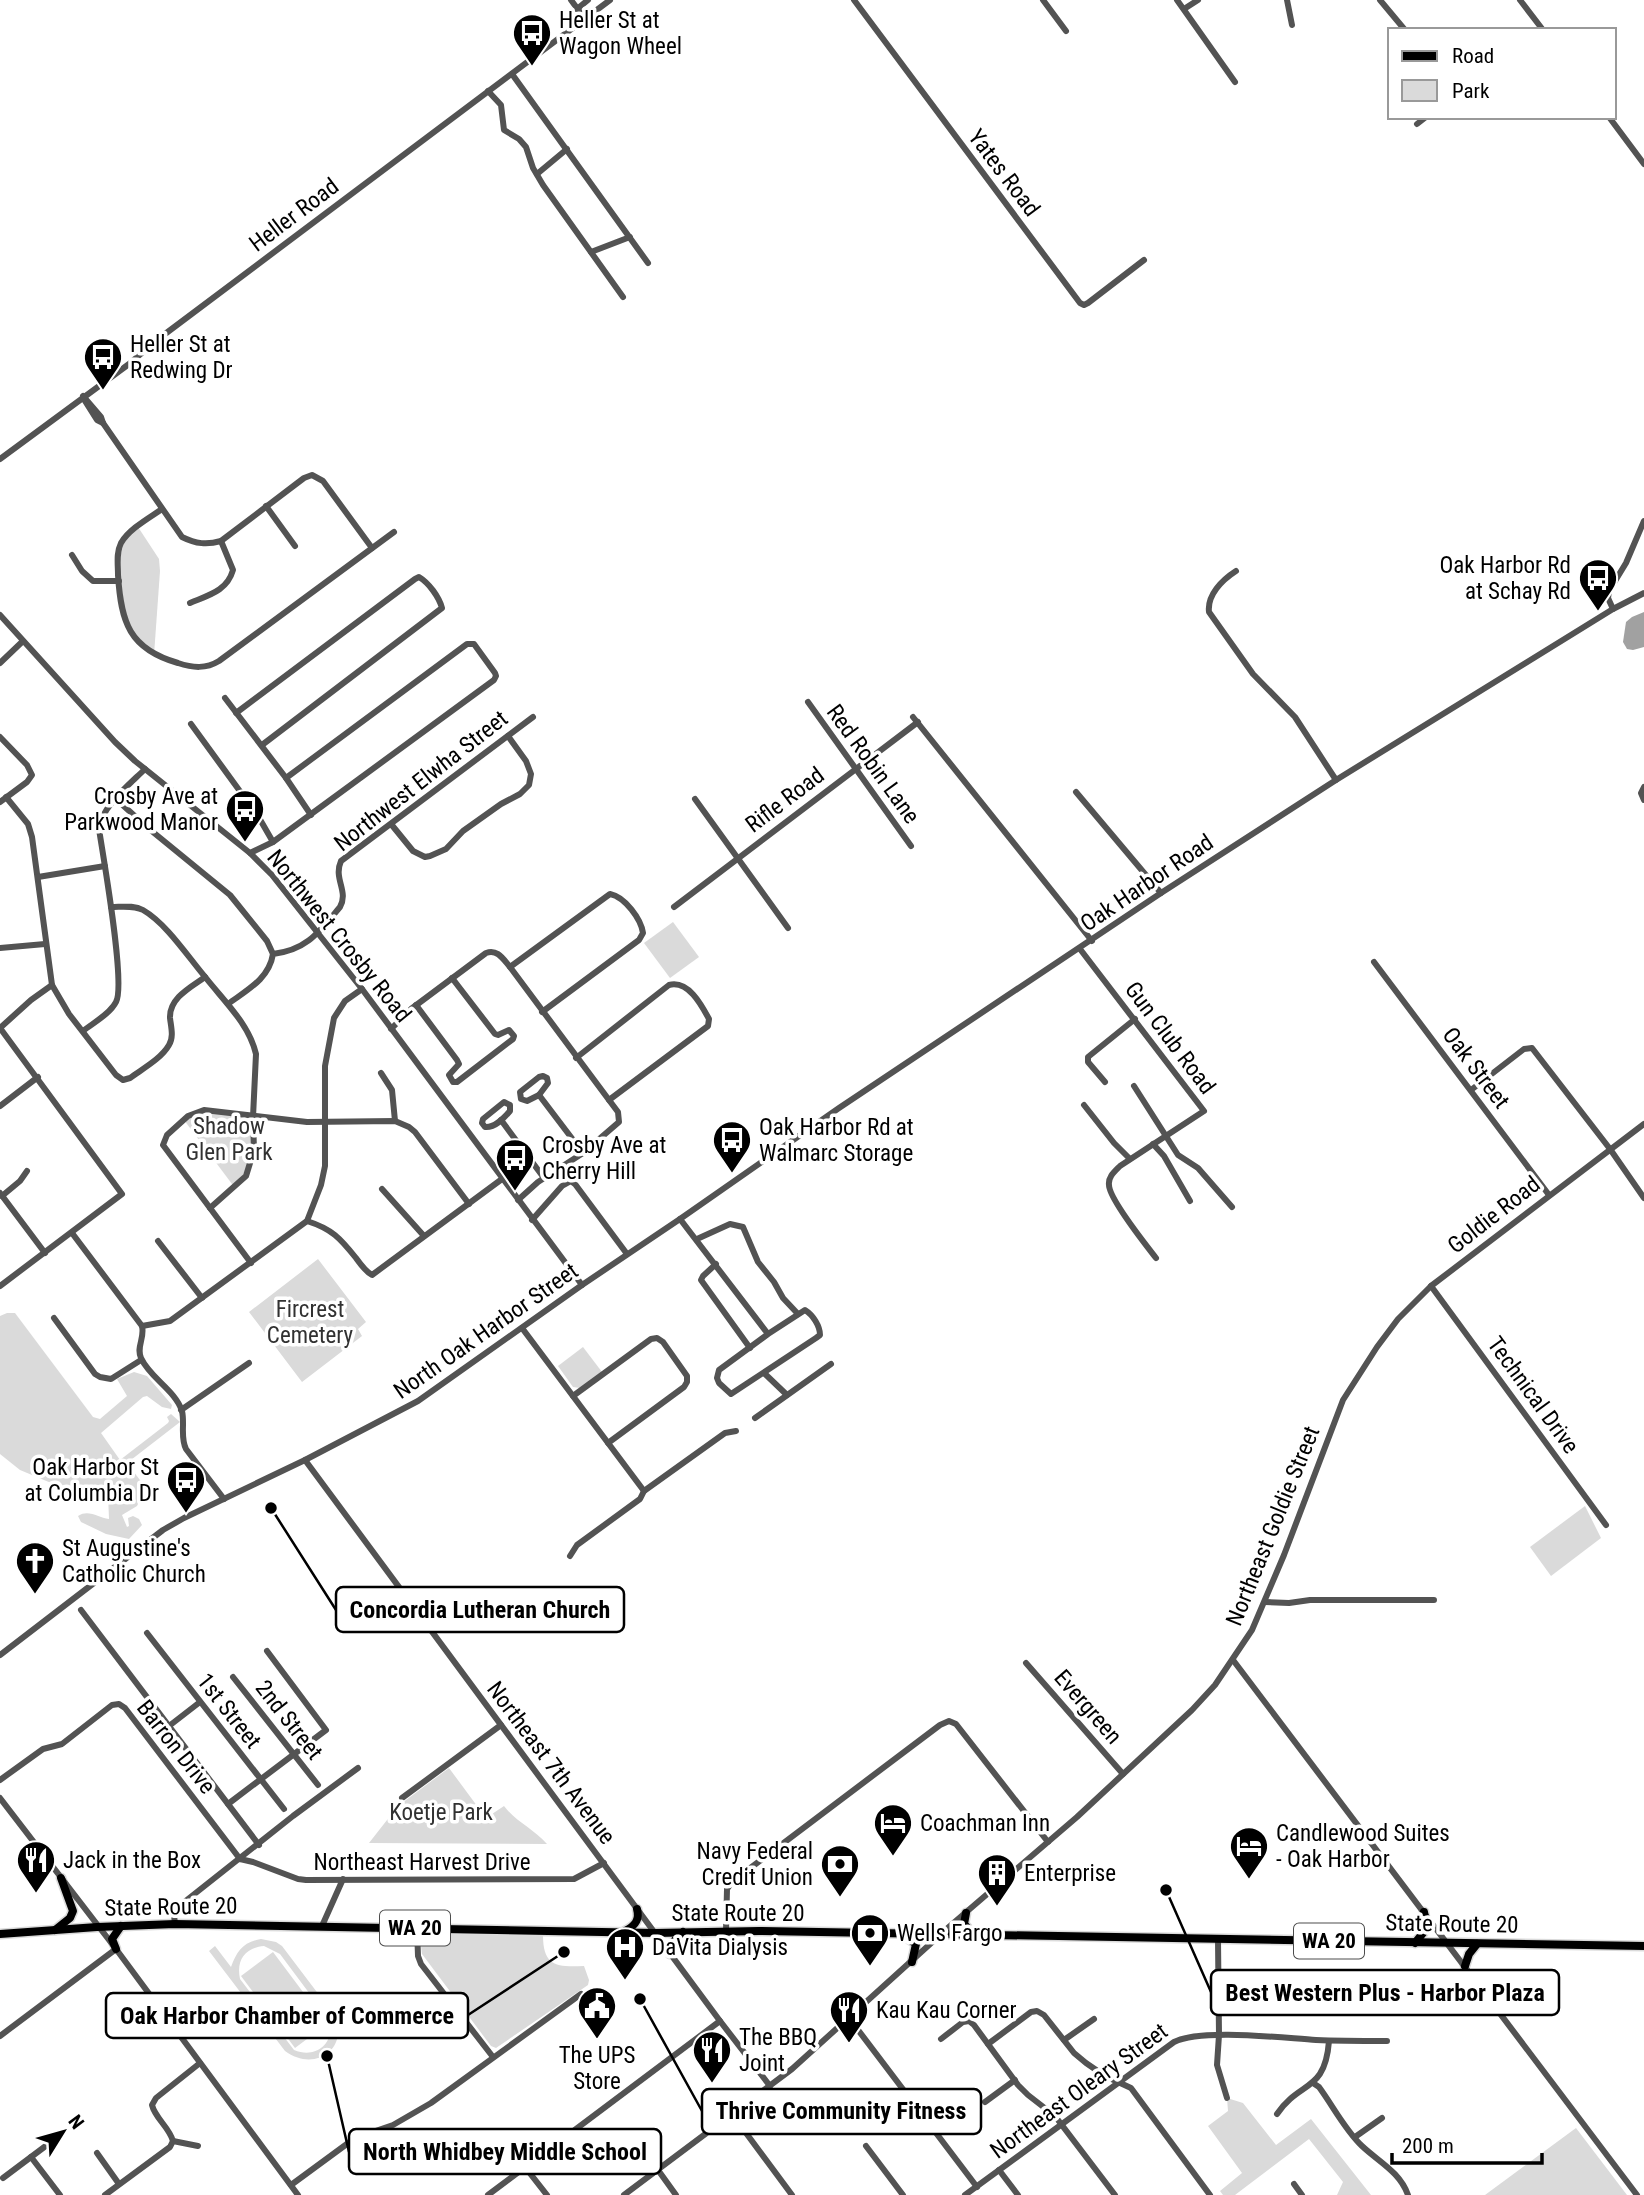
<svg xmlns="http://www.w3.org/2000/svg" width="1644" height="2195" viewBox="0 0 1644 2195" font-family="'Roboto Condensed',sans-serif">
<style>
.green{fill:#dadada;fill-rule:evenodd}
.water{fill:#a1a1a1}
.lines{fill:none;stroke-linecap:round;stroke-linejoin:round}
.major-casing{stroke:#dbdbdb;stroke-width:11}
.minor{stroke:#535353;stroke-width:6}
.major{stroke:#000;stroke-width:8}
.labels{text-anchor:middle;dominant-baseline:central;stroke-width:7;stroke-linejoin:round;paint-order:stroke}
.shield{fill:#fff;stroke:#4c4c4c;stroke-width:2}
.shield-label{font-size:21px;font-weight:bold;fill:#000}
.poi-label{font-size:23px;fill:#000;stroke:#fff;text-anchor:start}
.street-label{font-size:23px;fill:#000;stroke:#fff}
.park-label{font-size:23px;fill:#313131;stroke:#fff}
.leader{fill:none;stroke:#000;stroke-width:2.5}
.callout-dot{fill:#000;stroke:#fff;stroke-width:2.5}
.callout{fill:#fff;stroke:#000;stroke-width:2.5}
.callout-label{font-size:24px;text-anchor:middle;font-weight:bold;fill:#000}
</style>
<rect width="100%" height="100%" fill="#fff"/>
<g class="green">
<polygon points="138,527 159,559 160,571 154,655 129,629 119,581 122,542"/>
<polygon points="673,922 699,957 670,978 644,943"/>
<polygon points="204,1110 253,1117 250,1163 235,1188 184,1120"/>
<polygon points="318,1259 366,1322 358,1329 362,1336 302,1382 249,1312"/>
<path d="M7 1313H15L93 1417 100 1419 127 1396 117 1379 134 1372 147 1376 172 1405 171 1409 162 1407 147 1396 143 1397 101 1433 120 1460 168 1423 169 1421 167 1417 171 1414 180 1422 127 1463 146 1488 137 1506 122 1515 127 1527 129 1526 128 1518 133 1516 139 1519 142 1525 129 1539 106 1534 81 1522 78 1516C89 1509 98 1518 109 1519L108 1494 88 1487 56 1485 20 1470 0 1454V1316Z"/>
<polygon points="583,1347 602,1372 580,1388 573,1387 558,1366"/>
<polygon points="1585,1506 1601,1538 1551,1576 1530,1547"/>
<path d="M449 1768 486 1818 504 1806C516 1822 534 1829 547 1844L369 1843 398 1806Z"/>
<path d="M425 1932 543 1935C543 1967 557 1967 584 1966L589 1980 588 1985 496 2048 491 2046 422 1954 420 1938Z"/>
<path d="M261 1939 276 1942 282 1946 335 2016C349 2051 313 2072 285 2051L209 1951 215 1946 231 1967C237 1951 243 1942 261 1939ZM264 1946 280 1954 327 2017C338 2040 318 2060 294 2050L240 1979C236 1960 245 1948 264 1946Z"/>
<polygon points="273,1952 327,2024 295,2048 241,1976"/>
<polygon points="1227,2098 1243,2103 1276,2145 1311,2119 1371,2195 1337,2195 1343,2182 1309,2139 1235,2195 1223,2195 1220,2191 1242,2173 1208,2126 1228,2111"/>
<polygon points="1576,2128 1627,2195 1485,2195"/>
</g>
<polygon class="water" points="1644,612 1644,647 1633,650 1627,649 1623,642 1626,622 1632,617"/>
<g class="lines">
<g class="major-casing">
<g id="major">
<polyline points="966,1913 964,1924 975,1936"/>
<polyline points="55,1930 70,1918 73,1911 61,1878"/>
<path d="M625 1931C635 1926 640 1920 637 1909"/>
<polyline points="0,1934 97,1927 175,1924 655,1933 759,1931 1644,1946"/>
<polyline points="904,1936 916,1944 912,1962"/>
<polyline points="1415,1943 1427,1928 1424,1912"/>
<polyline points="116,1949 112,1939 121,1926"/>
<polyline points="670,1954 672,1943 683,1932"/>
<polyline points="1465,1966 1469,1954 1477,1944"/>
</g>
</g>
<g class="minor">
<polyline points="571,0 585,19"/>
<polyline points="854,0 1080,303 1084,305 1088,303 1144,260"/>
<polyline points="1043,0 1066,31"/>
<polyline points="1177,0 1235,82"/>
<polyline points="1287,0 1292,25"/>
<polyline points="1380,0 1405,30"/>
<polyline points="1520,0 1543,30"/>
<polyline points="577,9 588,0"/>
<polyline points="1184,9 1198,0"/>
<polyline points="512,74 648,263"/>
<polyline points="488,91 501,105 504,130 519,139 526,147 533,168 543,185 623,297"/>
<polyline points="1609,117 1644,164"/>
<polyline points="1417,124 1426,117"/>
<polyline points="537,174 567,149"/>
<polyline points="591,252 630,237"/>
<path d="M83 396 101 417 103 423 182 537C196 544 207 545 221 541L304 478 312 475 323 481 372 548"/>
<polyline points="85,401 97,420 103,423"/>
<polyline points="0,459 129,364 157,340 610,0"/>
<polyline points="266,506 295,546"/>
<path d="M162 509C149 518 129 529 121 543 116 553 118 564 118 575 121 622 129 649 178 663 193 668 206 669 219 661L394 532"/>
<polyline points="72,555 82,571 93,581 119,581"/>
<path d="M1236 571C1222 580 1207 595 1209 612L1253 674 1295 717 1336 780"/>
<path d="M190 603C209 595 227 591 233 570L221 541"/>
<polyline points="1613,609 1608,598 1609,591 1626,563 1644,521"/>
<polyline points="0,615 115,742 135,761 250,853 272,875 362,989 582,1285"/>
<polyline points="0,663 23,641"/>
<polyline points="225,698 286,778 311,815"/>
<polyline points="808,702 911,846"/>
<path d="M236 713 415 579 419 577C429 583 439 597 442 608L262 745"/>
<polyline points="913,717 1092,941"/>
<polyline points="191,724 258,816 273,842"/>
<polyline points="0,737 27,765 32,775 27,782 0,802"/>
<polyline points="1644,787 1641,793 1644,800"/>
<polyline points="1076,792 1161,893"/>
<path d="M6 797 28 824 32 837 52 985 69 1014 116 1075 123 1080 130 1078C142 1069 161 1059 169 1045 174 1037 171 1027 170 1018 169 998 191 987 205 977"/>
<polyline points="116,799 148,828 230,895 267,941 273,954"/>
<polyline points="695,799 788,928"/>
<polyline points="391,824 413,851 425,857 430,856 446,849 463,831 501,804 520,794 529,785 531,774 526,761 508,736"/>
<polyline points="250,853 273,842 494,680 496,676 495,673 474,644 467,644 286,778"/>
<polyline points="38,877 105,866"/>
<path d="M111 907C122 907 134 905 143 910 167 924 188 957 206 978 224 1001 249 1024 256 1054L253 1117 254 1151 250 1163 246 1176 210 1208"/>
<polyline points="674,907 918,722"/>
<polyline points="0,948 45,944"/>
<path d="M1080 949 1204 1111 1120 1166C1114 1172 1108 1177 1109 1185 1109 1199 1146 1245 1156 1258"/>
<polyline points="1374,962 1549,1195"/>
<path d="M510 967 610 894C625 897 641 919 643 933L639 940 542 1012"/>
<path d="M228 1004C247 990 269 979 273 954 307 950 319 932 340 907 349 891 333 879 341 861L533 717"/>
<polyline points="416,1005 457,1060 459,1064 449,1075 453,1082 457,1082 513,1039 514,1036 509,1030 498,1035 495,1034 452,978"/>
<polyline points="0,1028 31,1000 52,985"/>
<path d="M391 1029 411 1009 486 953C498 949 503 959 510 967L609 1100 618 1112 619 1122 583 1153 538 1182 518 1200"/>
<path d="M83 1031C93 1023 110 1014 116 1002 126 984 103 856 99 829 101 807 130 784 145 769"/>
<path d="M576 1058 669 985C688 980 701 1004 709 1019L708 1026 609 1100"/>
<polyline points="381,1073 392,1090 395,1121"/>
<polygon points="543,1076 547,1078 548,1083 539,1095 527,1101 521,1099 520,1092 539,1077"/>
<polyline points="1105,1082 1088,1062 1088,1057 1135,1019"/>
<polyline points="1134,1086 1178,1155 1198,1168 1232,1207"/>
<polyline points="1471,1090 1524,1049 1532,1048 1610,1149 1644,1198"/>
<polyline points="539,1095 583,1153"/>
<path d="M504 1102 510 1105V1111C504 1118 495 1128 485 1127L482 1123 483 1119Z"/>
<polyline points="1084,1105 1114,1143 1130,1159"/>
<polyline points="0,1106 38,1077"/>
<polyline points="501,1120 544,1178"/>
<polyline points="1153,1144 1164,1156 1190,1201"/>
<polyline points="382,1189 424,1236"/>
<polyline points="0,1193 45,1253"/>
<polyline points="2,1196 20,1181 27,1171"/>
<path d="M680 1219 768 1334 805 1310C813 1315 820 1326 820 1335L816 1338 731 1394 719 1383 717 1378 719 1370 768 1334"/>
<polyline points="532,1220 562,1186 571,1181 575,1184 627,1254"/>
<path d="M307 1221C332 1229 340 1238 356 1258 361 1265 365 1271 372 1275L502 1179"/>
<path d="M72 1233 142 1326C145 1338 136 1347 141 1358 150 1378 175 1390 182 1411 185 1424 180 1437 186 1449L224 1499"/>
<polyline points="697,1239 730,1224 743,1227 758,1262 774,1282 783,1298 798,1314"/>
<polyline points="158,1241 202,1298"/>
<polyline points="251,1263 163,1145 167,1135 188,1116 204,1110 307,1122 395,1121 409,1127 415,1132 469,1204"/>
<polyline points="716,1264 703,1276 701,1280 750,1348"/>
<polyline points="0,1286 122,1194 0,1028"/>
<polyline points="1431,1286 1606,1525"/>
<polyline points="54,1318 95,1374 100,1377 111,1379 141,1360"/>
<polyline points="142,1326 170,1321 307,1221 321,1185 325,1166 325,1066 334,1018 345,1001 362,989"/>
<polyline points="522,1328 644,1491"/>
<polyline points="764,1373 787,1395"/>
<polyline points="573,1396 651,1339 657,1338 663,1342 687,1376 687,1382 684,1387 608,1443"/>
<polyline points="181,1410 249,1363"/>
<polyline points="755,1418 831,1364"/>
<polyline points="305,1460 720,2021 770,2086"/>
<polyline points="570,1556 577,1545 640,1499 644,1491 725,1433 736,1431"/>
<polyline points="1265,1602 1289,1603 1310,1600 1434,1600"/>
<polyline points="81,1610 259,1845"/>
<polyline points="147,1633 284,1809"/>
<polyline points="0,1655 163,1530 184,1518 305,1460 418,1401 582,1285 680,1219 839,1108 1161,893 1336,780 1613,609 1644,593"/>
<polyline points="1233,1660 1637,2195"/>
<polyline points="1026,1663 1123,1774"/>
<polyline points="233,1677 318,1785"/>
<polyline points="169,1726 200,1702"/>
<polyline points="0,1780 43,1749 62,1744 112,1705 119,1704 125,1708 240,1859"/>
<polyline points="0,1798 116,1949 298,2195"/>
<polyline points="402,1798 501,1725"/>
<polyline points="228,1804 326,1730 267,1651"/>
<polyline points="240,1859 253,1862 298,1879 306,1880 574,1879 604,1863"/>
<polyline points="175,1924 174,1915 178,1907 293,1816 358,1768"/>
<polyline points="322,1926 343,1879"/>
<polyline points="417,1928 418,1956 421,1964 493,2057"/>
<polyline points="726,1931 727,1889 733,1881 940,1725 949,1721 956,1724 1048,1842"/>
<polyline points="1218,1940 1219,2035 1217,2065 1227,2098"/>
<polyline points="849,2018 977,2187"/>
<polyline points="0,2036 116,1949"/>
<polyline points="941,2039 963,2022 969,2021 974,2025 1018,2085 1028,2095 1055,2116 1115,2195"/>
<polyline points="1064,2040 1094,2019"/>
<polyline points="988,2044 1031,2012 1037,2011 1044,2015 1074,2053 1086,2063 1105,2076 1131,2088 1210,2195"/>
<path d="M1313 2083 1319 2087C1333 2106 1345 2130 1362 2146 1379 2162 1400 2172 1408 2195"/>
<polyline points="985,2102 1015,2080"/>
<polyline points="732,2114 792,2195"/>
<path d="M1277 2114C1300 2080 1325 2093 1329 2041"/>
<polyline points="1355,2137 1382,2118"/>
<path d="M173 2141C169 2127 155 2118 152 2105L156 2098 200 2063"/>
<polyline points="173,2141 198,2146"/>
<polyline points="866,2146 903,2195"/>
<polyline points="97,2153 119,2184"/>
<polyline points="31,2157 60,2195"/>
<polyline points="525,2167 547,2195"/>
<polyline points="658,2170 676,2195"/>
<polyline points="999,2170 1018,2195"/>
<polyline points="3,2178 59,2136"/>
<polyline points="1294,2184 1302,2195"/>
<polyline points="291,2185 355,2138 393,2125 431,2103 581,1994"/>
<polyline points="105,2195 170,2147 173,2141"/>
<polyline points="488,2195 720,2021"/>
<polyline points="624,2195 792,2069 950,1926 1077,1817 1192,1710 1215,1685 1252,1630 1284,1555 1343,1400 1377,1347 1398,1319 1431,1286 1644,1124"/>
<path d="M965 2195 1174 2042C1202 2028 1282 2038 1316 2040 1339 2041 1363 2041 1387 2041"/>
</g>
<use href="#major" class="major"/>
</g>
<defs>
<g id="bus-pin" transform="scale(2.0125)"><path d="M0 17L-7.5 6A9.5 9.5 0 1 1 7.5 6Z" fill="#000" stroke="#fff"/><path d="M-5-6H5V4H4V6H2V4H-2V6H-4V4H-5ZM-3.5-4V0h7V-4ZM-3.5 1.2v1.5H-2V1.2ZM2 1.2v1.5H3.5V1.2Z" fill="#fff"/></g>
<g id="church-pin" transform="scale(2.0125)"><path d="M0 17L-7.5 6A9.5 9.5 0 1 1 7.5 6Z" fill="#000" stroke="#fff"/><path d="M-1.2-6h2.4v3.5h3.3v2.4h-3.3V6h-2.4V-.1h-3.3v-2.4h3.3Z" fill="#fff"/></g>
<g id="hotel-pin" transform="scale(2.0125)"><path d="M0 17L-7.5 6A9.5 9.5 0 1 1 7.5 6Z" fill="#000" stroke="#fff"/><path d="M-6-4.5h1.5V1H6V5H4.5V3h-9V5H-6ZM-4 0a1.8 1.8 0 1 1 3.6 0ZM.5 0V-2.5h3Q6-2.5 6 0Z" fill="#fff"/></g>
<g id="restaurant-pin" transform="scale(2.0125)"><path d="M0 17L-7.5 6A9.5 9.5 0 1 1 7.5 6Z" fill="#000" stroke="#fff"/><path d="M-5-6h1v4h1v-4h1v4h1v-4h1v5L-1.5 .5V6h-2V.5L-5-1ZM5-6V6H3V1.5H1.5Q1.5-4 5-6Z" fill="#fff"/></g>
<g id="bank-pin" transform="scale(2.0125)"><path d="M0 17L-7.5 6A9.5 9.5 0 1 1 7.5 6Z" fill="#000" stroke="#fff"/><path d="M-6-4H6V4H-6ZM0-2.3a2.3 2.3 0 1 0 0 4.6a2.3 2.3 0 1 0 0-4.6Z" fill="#fff"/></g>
<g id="building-pin" transform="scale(2.0125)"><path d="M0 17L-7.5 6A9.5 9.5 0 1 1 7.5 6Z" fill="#000" stroke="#fff"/><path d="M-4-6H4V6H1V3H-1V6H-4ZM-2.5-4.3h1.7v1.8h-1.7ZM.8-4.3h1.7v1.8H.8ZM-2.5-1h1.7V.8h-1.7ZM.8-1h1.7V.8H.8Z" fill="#fff"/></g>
<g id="hospital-pin" transform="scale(2.0125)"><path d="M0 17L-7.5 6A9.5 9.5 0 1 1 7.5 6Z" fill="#000" stroke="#fff"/><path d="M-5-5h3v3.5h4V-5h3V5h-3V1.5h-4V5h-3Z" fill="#fff"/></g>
<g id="civic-pin" transform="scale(2.0125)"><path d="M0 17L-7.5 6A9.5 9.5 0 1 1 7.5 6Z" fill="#000" stroke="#fff"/><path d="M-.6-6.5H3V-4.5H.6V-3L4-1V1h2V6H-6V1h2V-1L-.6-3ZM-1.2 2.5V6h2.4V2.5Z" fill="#fff"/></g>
</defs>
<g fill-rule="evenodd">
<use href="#bus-pin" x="532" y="33"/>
<use href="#bus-pin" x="103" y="357"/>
<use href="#bus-pin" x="1598" y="578"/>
<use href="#bus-pin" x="245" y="809"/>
<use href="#bus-pin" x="732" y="1140"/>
<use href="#bus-pin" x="515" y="1158"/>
<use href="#bus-pin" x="186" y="1480"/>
<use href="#church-pin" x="35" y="1561"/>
<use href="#hotel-pin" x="893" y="1823"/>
<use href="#hotel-pin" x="1249" y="1846"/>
<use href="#restaurant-pin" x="36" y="1860"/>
<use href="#bank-pin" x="840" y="1864"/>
<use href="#building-pin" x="997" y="1873"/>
<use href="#bank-pin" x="870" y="1933"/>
<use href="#hospital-pin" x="625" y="1947"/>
<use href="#civic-pin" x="597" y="2006"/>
<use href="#restaurant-pin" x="849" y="2010"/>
<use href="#restaurant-pin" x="712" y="2050"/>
</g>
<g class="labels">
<g class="shield">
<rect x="380" y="1910.5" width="70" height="35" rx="5"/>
<rect x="1294" y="1923.5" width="70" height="35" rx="5"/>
</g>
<g class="shield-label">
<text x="415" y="1928">WA 20</text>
<text x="1329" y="1941">WA 20</text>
</g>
<g class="poi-label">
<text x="559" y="20">Heller St at<tspan x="559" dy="26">Wagon Wheel</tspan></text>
<text x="130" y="344">Heller St at<tspan x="130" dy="26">Redwing Dr</tspan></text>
<text x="1571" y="565" text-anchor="end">Oak Harbor Rd<tspan x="1571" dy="26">at Schay Rd</tspan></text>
<text x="218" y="796" text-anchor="end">Crosby Ave at<tspan x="218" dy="26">Parkwood Manor</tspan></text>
<text x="759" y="1127">Oak Harbor Rd at<tspan x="759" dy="26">Walmarc Storage</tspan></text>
<text x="542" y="1145">Crosby Ave at<tspan x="542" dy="26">Cherry Hill</tspan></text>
<text x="159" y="1467" text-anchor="end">Oak Harbor St<tspan x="159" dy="26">at Columbia Dr</tspan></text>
<text x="62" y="1548">St Augustine's<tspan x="62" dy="26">Catholic Church</tspan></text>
<text x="920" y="1823">Coachman Inn</text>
<text x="1276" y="1833">Candlewood Suites<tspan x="1276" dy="26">- Oak Harbor</tspan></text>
<text x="813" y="1851" text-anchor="end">Navy Federal<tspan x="813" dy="26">Credit Union</tspan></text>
<text x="63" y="1860">Jack in the Box</text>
<text x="1024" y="1873">Enterprise</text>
<text x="897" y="1933">Wells Fargo</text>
<text x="652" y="1947">DaVita Dialysis</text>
<text x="876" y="2010">Kau Kau Corner</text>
<text x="739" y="2037">The BBQ<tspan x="739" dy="26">Joint</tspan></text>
<text x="597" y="2055" text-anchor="middle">The UPS<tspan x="597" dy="26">Store</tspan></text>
</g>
<g class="street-label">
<text transform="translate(1004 173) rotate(53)">Yates Road</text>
<text transform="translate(294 215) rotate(-37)">Heller Road</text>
<text transform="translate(873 764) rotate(54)">Red Robin Lane</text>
<text transform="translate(421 781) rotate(-38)">Northwest Elwha Street</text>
<text transform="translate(785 800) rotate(-37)">Rifle Road</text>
<text transform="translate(1147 883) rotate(-34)">Oak Harbor Road</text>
<text transform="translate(339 936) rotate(51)">Northwest Crosby Road</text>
<text transform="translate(1170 1038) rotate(53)">Gun Club Road</text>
<text transform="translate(1476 1068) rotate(53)">Oak Street</text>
<text transform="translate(1494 1215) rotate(-38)">Goldie Road</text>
<text transform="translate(486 1331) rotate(-35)">North Oak Harbor Street</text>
<text transform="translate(1533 1395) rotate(54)">Technical Drive</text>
<text transform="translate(1273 1526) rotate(-68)">Northeast Goldie Street</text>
<text transform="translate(1088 1707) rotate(49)">Evergreen</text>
<text transform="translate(229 1711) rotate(52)">1st Street</text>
<text transform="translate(289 1720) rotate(52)">2nd Street</text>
<text transform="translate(176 1747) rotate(52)">Barron Drive</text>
<text transform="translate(551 1763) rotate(53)">Northeast 7th Avenue</text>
<text x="422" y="1862">Northeast Harvest Drive</text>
<text transform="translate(171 1907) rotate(-1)">State Route 20</text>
<text x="738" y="1913">State Route 20</text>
<text transform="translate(1452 1924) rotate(1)">State Route 20</text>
<text transform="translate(1079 2091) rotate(-36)">Northeast Oleary Street</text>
</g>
<g class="park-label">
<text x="229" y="1126">Shadow<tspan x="229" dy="26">Glen Park</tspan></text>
<text x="310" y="1309">Fircrest<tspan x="310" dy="26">Cemetery</tspan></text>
<text x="441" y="1812">Koetje Park</text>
</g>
</g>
<path class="leader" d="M271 1508L336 1610M1166 1890L1211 1992M564 1952L468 2015M640 1999L702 2111M327 2056L349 2152"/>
<g class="callout-dot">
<circle cx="271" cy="1508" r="7"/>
<circle cx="1166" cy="1890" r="7"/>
<circle cx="564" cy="1952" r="7"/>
<circle cx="640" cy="1999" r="7"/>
<circle cx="327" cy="2056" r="7"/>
</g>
<g class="callout">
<rect x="336" y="1587" width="288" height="45" rx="7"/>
<rect x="1211" y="1970" width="348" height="45" rx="7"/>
<rect x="106" y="1993" width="362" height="45" rx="7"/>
<rect x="702" y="2089" width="279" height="45" rx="7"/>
<rect x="349" y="2129" width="312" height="45" rx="7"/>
</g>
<g class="callout-label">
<text x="480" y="1618">Concordia Lutheran Church</text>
<text x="1385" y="2001">Best Western Plus - Harbor Plaza</text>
<text x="287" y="2024">Oak Harbor Chamber of Commerce</text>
<text x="841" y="2119">Thrive Community Fitness</text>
<text x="505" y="2160">North Whidbey Middle School</text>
</g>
<rect x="1388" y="28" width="228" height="91" fill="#ffffff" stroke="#999999" stroke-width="2"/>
<rect x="1402" y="51" width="35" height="10" fill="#000000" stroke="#999999" stroke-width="2"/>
<text x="1452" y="63" font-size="21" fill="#000000">Road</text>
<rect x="1402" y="80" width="35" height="21" fill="#dadada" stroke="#999999" stroke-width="2"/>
<text x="1452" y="98" font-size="21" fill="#000000">Park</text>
<g transform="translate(63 2132) rotate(53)" stroke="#ffffff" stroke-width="5" paint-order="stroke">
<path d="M0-5L12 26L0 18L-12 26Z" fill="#000000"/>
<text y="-10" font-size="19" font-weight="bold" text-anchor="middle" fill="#000000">N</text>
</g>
<path d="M1392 2153v10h150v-10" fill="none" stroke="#000000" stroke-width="3.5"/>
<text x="1402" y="2153" font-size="21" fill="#000000" stroke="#ffffff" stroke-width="5" paint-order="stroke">200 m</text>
</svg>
